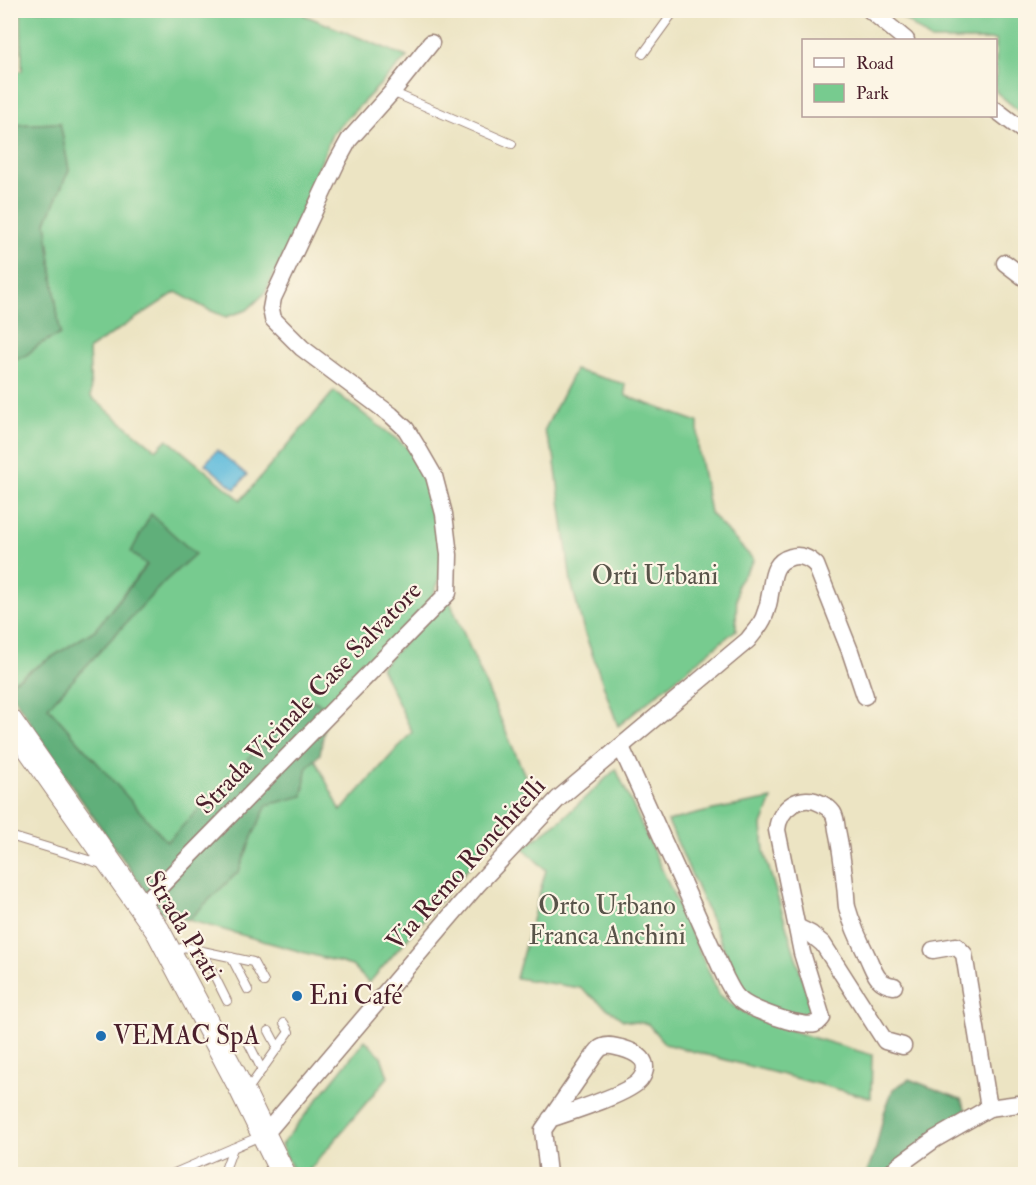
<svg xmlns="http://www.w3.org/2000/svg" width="1036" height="1185" viewBox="0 0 1036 1185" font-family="'IM FELL Double Pica',serif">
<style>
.green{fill:#77cb8f;stroke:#60755d;stroke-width:1.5}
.forest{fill:#61af7a;stroke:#566752;stroke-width:1.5}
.water{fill:#5ebbdc;stroke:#546d84;stroke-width:1.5}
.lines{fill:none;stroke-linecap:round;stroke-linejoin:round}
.lane-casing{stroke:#9b8277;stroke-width:10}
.street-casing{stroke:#9b8277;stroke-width:19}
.secondary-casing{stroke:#9b8277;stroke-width:26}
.lane{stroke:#fff;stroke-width:8}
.street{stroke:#fff;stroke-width:16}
.secondary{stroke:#fff;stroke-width:24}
.poi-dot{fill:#1f6fb2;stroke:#fcf5e5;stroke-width:2}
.labels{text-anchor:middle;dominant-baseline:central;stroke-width:4.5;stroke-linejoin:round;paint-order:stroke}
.park-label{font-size:26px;fill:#585349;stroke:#fcf5e5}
.street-label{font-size:26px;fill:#4a1f2b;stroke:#fcf5e5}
.poi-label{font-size:26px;fill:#4a1f2b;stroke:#fcf5e5;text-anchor:start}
</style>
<rect width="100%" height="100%" fill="#fcf5e5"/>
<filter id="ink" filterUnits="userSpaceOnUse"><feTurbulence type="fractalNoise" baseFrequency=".0167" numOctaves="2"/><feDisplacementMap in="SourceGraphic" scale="12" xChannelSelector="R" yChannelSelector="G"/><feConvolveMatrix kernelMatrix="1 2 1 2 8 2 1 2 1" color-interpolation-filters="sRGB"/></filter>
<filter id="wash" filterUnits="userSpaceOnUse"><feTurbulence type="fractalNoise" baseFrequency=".008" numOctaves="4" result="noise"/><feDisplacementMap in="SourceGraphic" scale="24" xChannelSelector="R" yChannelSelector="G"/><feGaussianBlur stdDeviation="1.35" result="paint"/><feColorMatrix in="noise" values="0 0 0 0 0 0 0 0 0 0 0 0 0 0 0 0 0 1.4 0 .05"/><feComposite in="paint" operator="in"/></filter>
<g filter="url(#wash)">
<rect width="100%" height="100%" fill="#ece4c3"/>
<g class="green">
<polygon points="21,10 306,11 304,15 407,57 332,134 286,251 265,293 247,310 226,317 207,309 176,292 89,349 91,397 156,450 167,439 241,500 334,391 413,452 431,502 442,546 439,581 429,604 328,707 307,698 167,843 48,707 164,582 194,554 147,564 95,630 11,683 11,360 25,356 40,344 60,334 46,222 69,170 60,123 11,125 10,71 22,71"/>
<polygon points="894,11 1025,11 1025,116 996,92 996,40 931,40"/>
<polygon points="575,370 625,384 626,396 698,422 698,447 710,513 754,560 737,585 736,630 618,726 584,631 571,582 554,455 544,431"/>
<polygon points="448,597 529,785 535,791 369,983 352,966 188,920 239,871 252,837 267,805 303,795 306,768 315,759 341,811 412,732 381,667"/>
<polygon points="616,769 719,994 735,1007 751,1017 808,1036 872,1055 871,1098 665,1044 648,1024 623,1020 580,988 516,978 546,870 523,848 561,820"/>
<polygon points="772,799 762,825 764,852 813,1014 795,1015 761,1005 742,990 668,821 713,810"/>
<polygon points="365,1040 381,1056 388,1077 306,1174 295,1174 281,1145"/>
</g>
<g class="forest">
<polygon points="60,123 69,170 46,222 60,334 40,344 25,356 11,360 11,125"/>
<polygon points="151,514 195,554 164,582 48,707 167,842 307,698 328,707 320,754 306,769 303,796 267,805 252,837 239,871 188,920 161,913 78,795 11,693 11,683 95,630 147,565 131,552"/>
<polygon points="909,1079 961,1099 969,1116 885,1174 866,1174 876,1148 884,1113 893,1089"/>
</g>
<polygon class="water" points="217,450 247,475 235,489 205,464"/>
</g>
<g filter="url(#ink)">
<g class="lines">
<g class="lane-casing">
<g id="lane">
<polyline points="643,54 675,10"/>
<polyline points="392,92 512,144"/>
<polyline points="10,836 105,865"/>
<polyline points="202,951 227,1001"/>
<polyline points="171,953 184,947 253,962 264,982"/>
<polyline points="231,957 248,990"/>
<polyline points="269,1031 278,1048"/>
<polyline points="248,1042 262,1070"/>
<polyline points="243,1090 251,1085 289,1032 284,1023"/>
<polyline points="172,1174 263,1135"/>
<polyline points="227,1174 226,1167 233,1148"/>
</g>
</g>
<g class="street-casing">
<g id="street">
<polyline points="870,10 906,40"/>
<polyline points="996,110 1026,133"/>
<polyline points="1005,263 1026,279"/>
<path d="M621 747 726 979C730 986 733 994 739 999 749 1009 801 1028 815 1024 820 1022 819 1021 822 1018L802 953 777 830C779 808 801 792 822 804 826 806 830 809 833 813 836 818 836 824 837 830 841 848 843 866 845 885 846 892 846 900 847 907 852 925 860 942 868 958 875 973 877 984 894 986"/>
<polyline points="141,906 448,593 449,555 444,514 434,476 419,450 406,429 391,415 302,348 273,319 271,309 273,298 338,160 349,140 392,92 431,43"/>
<polyline points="797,927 811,934 823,944 885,1041 903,1046"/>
<polyline points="933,950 956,946 964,954 989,1108"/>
<path d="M265 1134 477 885 558 799 748 640C753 633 761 625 764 617 767 610 769 602 770 594 773 579 772 562 791 557 800 554 809 558 816 565L850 651 865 696"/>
<path d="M548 1174 543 1130 596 1053C599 1050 599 1048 603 1047 609 1044 615 1047 621 1048 636 1052 654 1061 640 1080 629 1094 570 1112 550 1119"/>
<polyline points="890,1174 899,1165 935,1139 989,1108 1026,1103"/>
</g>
</g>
<g class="secondary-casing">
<polyline id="secondary" points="10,721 158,931 242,1090 283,1174"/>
</g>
<use href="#lane" class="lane"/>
<use href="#street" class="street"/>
<use href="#secondary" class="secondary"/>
</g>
</g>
<g class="poi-dot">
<circle cx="297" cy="996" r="6"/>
<circle cx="101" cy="1036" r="6"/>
</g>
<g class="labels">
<g class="park-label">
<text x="655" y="576">Orti Urbani</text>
<text x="607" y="906">Orto Urbano<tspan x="607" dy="30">Franca Anchini</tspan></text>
</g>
<g class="street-label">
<text transform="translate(309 698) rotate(-46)">Strada Vicinale Case Salvatore</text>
<text transform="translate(466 864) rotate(-48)">Via Remo Ronchitelli</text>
<text transform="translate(183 926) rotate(59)">Strada Prati</text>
</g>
<g class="poi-label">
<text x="309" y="996">Eni Café</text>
<text x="113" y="1036">VEMAC SpA</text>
</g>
</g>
<rect width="1036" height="1185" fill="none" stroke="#fcf5e5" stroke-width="36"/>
<rect x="802" y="39" width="195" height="78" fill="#fcf5e5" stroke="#b59f9b" stroke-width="1.5"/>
<rect x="814" y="58" width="30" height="9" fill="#ffffff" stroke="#b59f9b" stroke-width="1.5"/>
<text x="856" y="69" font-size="18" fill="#4a1f2b">Road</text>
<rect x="814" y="84" width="30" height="18" fill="#77cb8f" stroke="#b59f9b" stroke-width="1.5"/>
<text x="856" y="99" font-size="18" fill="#4a1f2b">Park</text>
</svg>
